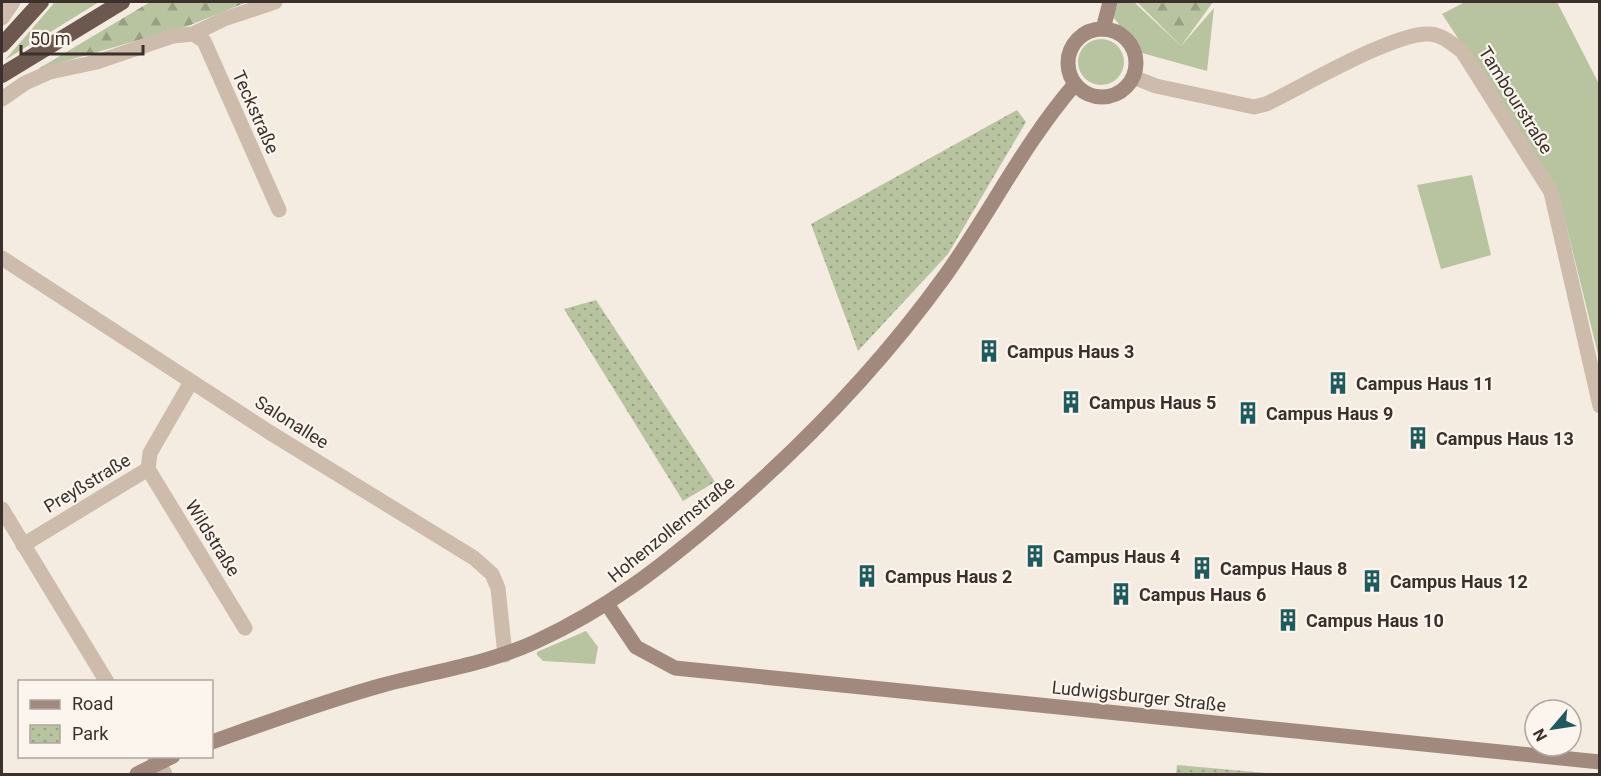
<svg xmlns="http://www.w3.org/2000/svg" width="1601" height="776" viewBox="0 0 1601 776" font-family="Roboto,sans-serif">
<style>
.grass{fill:#b8c4a0}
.forest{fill:url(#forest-firs)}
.park{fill:url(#park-dots)}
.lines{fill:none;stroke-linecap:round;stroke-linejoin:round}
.minor{stroke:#cdbbac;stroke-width:15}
.secondary{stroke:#a18a7d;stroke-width:15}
.trunk{stroke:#6c584f;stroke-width:16}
.labels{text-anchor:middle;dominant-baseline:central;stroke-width:4.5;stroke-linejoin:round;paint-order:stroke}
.street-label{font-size:18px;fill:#3b302b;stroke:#fbf5ee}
.poi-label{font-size:18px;font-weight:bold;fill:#3b302b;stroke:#fbf5ee;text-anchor:start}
</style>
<defs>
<pattern id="forest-firs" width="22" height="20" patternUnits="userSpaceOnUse" patternTransform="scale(1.5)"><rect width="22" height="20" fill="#b8c4a0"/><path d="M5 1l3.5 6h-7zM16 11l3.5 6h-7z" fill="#97a083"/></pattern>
<pattern id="park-dots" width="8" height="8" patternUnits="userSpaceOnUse" patternTransform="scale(1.5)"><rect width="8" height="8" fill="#b8c4a0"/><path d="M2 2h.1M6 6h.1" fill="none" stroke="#97a083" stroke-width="1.8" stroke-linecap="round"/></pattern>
</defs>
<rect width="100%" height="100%" fill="#f4ebe1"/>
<g class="grass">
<polygon points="55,2 99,2 5,60"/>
<polygon points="1118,2 1134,2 1181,46 1214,8 1207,71 1142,53 1113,17"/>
<polygon points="1465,2 1557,2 1599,84 1599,358 1557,188 1442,14"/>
<circle cx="1101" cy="62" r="23"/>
<polygon points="1472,175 1491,255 1441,269 1417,185"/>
<polygon points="586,631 598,647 595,664 543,661 537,655 537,652"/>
</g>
<g class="forest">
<polygon points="150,2 247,2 188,26 38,69"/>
<polygon points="1137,2 1213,2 1181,46"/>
</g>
<g class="park">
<polygon points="1017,110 1026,122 948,254 858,351 811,224"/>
<polygon points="596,300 715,482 683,501 564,309"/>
<polygon points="1177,765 1279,774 1176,774"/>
</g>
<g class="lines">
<g class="minor">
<polyline points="2,18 13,2"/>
<polyline points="193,34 204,41 279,210"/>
<path d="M1133 77 1156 86 1254 107 1266 104C1302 87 1396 31 1430 34 1443 35 1452 44 1462 51L1551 192 1600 406"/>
<polyline points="2,99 25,83 50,72 97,62 173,36 193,34 224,19 275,2"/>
<polyline points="2,258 269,432 474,558 492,574 498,588 505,655"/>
<polyline points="148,469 245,628"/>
<polyline points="2,509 107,682"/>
<polyline points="23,545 148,469 150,453 191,382"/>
<polyline points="154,756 165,774"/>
</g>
<g class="secondary">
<polyline points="1103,29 1110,2"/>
<circle cx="1102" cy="63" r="34"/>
<polyline points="607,604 636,647 675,668 1600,762"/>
<path d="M212 742C268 722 325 701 383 685 435 671 487 664 535 642 609 608 661 567 722 515 806 443 880 366 945 276 990 213 1024 143 1075 84"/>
<polyline points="137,774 173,756"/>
</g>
<g class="trunk">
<polyline points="2,45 41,2"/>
<polyline points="2,75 122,2"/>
</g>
</g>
<defs>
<g id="building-bare" transform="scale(1.8)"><path d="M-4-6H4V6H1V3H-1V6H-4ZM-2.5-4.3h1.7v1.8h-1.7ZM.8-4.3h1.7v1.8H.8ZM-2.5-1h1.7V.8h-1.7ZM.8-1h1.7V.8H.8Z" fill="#1f5a5e" stroke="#fbf5ee" stroke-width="2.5" paint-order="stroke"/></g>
</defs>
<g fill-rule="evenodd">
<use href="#building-bare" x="989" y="351"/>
<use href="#building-bare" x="1338" y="383"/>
<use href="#building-bare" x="1071" y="402"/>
<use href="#building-bare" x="1248" y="413"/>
<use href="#building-bare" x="1418" y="438"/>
<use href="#building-bare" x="1035" y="556"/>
<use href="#building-bare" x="1202" y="568"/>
<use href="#building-bare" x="867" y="576"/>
<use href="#building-bare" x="1372" y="581"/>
<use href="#building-bare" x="1121" y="594"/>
<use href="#building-bare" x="1288" y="620"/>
</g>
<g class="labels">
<g class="street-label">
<text transform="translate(1516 100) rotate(58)">Tambourstraße</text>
<text transform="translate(256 112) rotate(66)">Teckstraße</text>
<text transform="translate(292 422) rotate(32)">Salonallee</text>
<text transform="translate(87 483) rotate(-31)">Preyßstraße</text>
<text transform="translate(671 529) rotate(-39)">Hohenzollernstraße</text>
<text transform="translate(213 538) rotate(58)">Wildstraße</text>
<text transform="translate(1139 696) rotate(6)">Ludwigsburger Straße</text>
</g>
<g class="poi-label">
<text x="1007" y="351">Campus Haus 3</text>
<text x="1356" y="383">Campus Haus 11</text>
<text x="1089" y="402">Campus Haus 5</text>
<text x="1266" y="413">Campus Haus 9</text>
<text x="1436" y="438">Campus Haus 13</text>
<text x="1053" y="556">Campus Haus 4</text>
<text x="1220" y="568">Campus Haus 8</text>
<text x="885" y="576">Campus Haus 2</text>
<text x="1390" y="581">Campus Haus 12</text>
<text x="1139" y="594">Campus Haus 6</text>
<text x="1306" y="620">Campus Haus 10</text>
</g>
</g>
<rect width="1601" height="776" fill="none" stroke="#3b302b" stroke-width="6"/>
<rect x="18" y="680" width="195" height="78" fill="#fbf5ee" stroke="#aea6a0" stroke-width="1.5"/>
<rect x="30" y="700" width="30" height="9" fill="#a18a7d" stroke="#aea6a0" stroke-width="1.5"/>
<text x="72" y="710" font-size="18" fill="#3b302b">Road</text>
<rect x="30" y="725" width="30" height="18" fill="url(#park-dots)" stroke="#aea6a0" stroke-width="1.5"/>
<text x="72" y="740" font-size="18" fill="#3b302b">Park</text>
<g transform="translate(1553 728) rotate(241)"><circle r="28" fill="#fbf5ee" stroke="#aea6a0" stroke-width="1.5"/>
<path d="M0-4.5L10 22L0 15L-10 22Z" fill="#1f5a5e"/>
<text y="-9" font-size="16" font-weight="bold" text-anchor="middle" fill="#3b302b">N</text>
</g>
<path d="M21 45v9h122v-9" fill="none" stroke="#3b302b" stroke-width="3"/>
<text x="30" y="45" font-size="18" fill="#3b302b" stroke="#fbf5ee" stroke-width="4.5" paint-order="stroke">50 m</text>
</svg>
